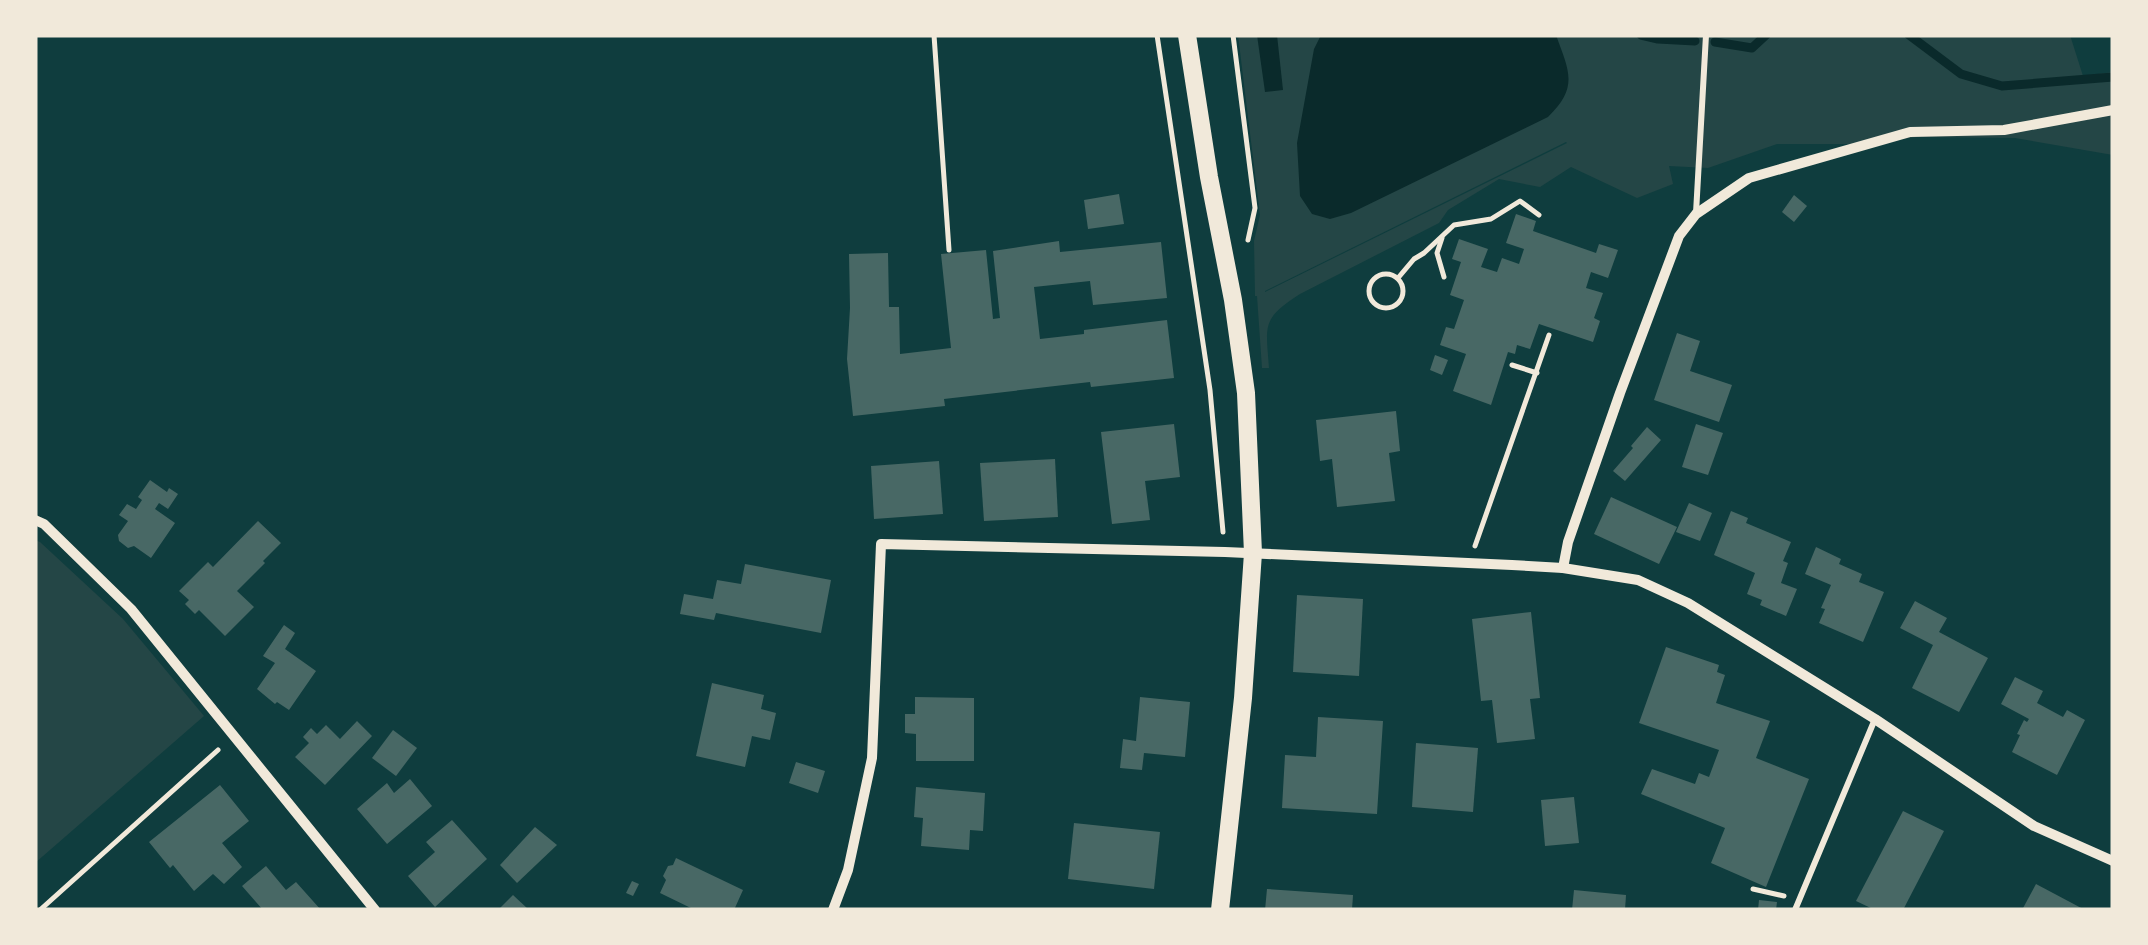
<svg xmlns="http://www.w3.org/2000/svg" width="2148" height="945" viewBox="0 0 2148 945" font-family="'Roboto Serif',serif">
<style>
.green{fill:#244646;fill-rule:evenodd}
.water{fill:#0a2a2b}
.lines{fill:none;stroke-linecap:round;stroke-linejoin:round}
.stream{stroke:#0a2a2b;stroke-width:9}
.building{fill:#486865}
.path{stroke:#f1e9da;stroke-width:5}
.service{stroke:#f1e9da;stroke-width:6}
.minor{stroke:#f1e9da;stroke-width:10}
.secondary{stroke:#f1e9da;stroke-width:18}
</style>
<rect width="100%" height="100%" fill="#0f3d3e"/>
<g class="green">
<path d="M1238 35H2070L2083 76 2113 72V155L2015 138 1917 137 1867 144H1777L1708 168 1669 166 1673 184 1637 198 1571 167 1540 187 1499 179 1448 210 1439 223 1300 294C1261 319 1266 325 1269 368H1262L1257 296H1255L1254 241 1260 215ZM1566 142 1567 143 1265 292V291Z"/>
<polygon points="35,540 40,542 123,619 204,716 35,863"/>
</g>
<g class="water">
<polygon points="1257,35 1277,35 1283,90 1265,92"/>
<path d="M1321 35H1556C1569 71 1579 87 1548 117L1351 213 1330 219 1312 214 1300 196 1297 143 1314 49Z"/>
</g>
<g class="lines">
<g class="stream">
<polyline points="1641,35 1658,39 1695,41"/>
<polyline points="1909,35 1961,74 2002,86 2113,77"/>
<polyline points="1715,42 1752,48 1766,35"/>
</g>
</g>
<g class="building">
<polygon points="1119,194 1124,224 1088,229 1084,200"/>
<polygon points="1794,195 1807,206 1794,222 1782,212"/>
<polygon points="1516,214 1536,221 1533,231 1596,253 1599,244 1618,250 1608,278 1591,272 1586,288 1603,293 1594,318 1600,321 1593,342 1539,324 1530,349 1517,345 1515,354 1508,352 1491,405 1453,391 1466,354 1440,345 1446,327 1454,329 1464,300 1450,295 1461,262 1452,259 1459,239 1488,249 1481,267 1497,272 1502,258 1519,264 1524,249 1506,243"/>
<polygon points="1059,241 1060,252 1161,242 1167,298 1093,305 1090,281 1034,287 1040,339 1084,334 1084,330 1167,320 1174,378 1091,387 1090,382 944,399 945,406 853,416 847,359 850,308 849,254 888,253 889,307 899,307 900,354 951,348 941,254 986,250 993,319 1000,318 993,251"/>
<polygon points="1677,333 1700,341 1690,371 1732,385 1719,422 1654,400"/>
<polygon points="1435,355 1448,360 1442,375 1430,370"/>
<polygon points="1396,411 1400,451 1389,453 1395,501 1337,507 1332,459 1320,461 1316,420"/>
<polygon points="1174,424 1180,477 1145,481 1150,520 1112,524 1101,432"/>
<polygon points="1696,424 1723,433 1708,475 1682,467"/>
<polygon points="1647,427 1661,440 1625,481 1613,471 1633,448 1631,446"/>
<polygon points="1055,459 1058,517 984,521 980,463"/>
<polygon points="939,461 943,514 874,519 871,466"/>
<polygon points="150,480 167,492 169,488 178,494 168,509 159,503 155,509 175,523 151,558 134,546 128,548 119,541 118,535 128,521 119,515 127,504 136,509 142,500 138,497"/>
<polygon points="1611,497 1677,527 1659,564 1594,534"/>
<polygon points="1689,503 1712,513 1700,541 1676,532"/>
<polygon points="1731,511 1748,518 1746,523 1791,542 1783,561 1788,563 1781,583 1797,589 1786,616 1760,605 1762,600 1747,594 1755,573 1714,555"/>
<polygon points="258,521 281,543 263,561 265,563 237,591 254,607 225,636 199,610 195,614 185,604 189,600 179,591 208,562 213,567"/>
<polygon points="1816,547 1841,559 1839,564 1862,574 1859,582 1884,592 1863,642 1819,623 1825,609 1821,608 1831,585 1805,574"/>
<polygon points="745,564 831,580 821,633 716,613 714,620 680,614 684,594 713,599 717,580 741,584"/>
<polygon points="1297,595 1363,599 1359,676 1293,672"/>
<polygon points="1915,601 1947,618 1939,632 1988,658 1959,712 1912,688 1933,645 1900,628"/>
<polygon points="1531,612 1540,698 1530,699 1535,739 1497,743 1492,700 1481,701 1472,619"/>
<polygon points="284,625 295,633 285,649 316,671 289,710 277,702 275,704 257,689 275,663 263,656"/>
<polygon points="1666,647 1719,665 1717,672 1725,675 1716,703 1770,721 1756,758 1809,779 1766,887 1711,863 1725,828 1641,794 1652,769 1695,784 1699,773 1709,777 1719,750 1639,723"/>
<polygon points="2015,677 2043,691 2037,703 2063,717 2067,710 2085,720 2057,775 2012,752 2020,735 2017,734 2024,720 2027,722 2029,719 2001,704"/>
<polygon points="712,683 764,695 761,709 776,713 770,740 752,736 745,767 696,756"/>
<polygon points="915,697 974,698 974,761 916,761 916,734 905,733 905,714 915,714"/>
<polygon points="1140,697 1190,702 1185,757 1144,753 1142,770 1120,768 1123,739 1136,741"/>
<polygon points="1318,717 1383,721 1377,814 1282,808 1285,755 1316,757"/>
<polygon points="357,721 372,736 325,785 295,757 309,743 303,737 311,728 317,734 326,725 340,739"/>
<polygon points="393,730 417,748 396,776 372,758"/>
<polygon points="1416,743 1478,748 1473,812 1412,807"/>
<polygon points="796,762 825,771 818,793 789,783"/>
<polygon points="410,779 432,806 387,844 357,809 387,783 394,793"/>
<polygon points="220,785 249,821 222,843 242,867 224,884 213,874 194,891 173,865 170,868 149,842"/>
<polygon points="916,787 985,793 983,831 970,830 969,850 921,846 923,818 914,817"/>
<polygon points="1574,797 1579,843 1545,846 1541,800"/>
<polygon points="1903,811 1944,831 1903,910 1875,910 1856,901"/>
<polygon points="452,820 487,859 435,907 408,876 435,852 426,842"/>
<polygon points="1074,823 1160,832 1154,889 1068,879"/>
<polygon points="535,827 557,845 517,883 500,865"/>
<polygon points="676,858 743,890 734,910 695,910 660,893 666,880 663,876 668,866 673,865"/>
<polygon points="266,866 286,890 296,882 321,910 263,910 242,886"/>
<polygon points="632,881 639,884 633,896 626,893"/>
<polygon points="2036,884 2085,910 2022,910"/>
<polygon points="1267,889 1353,895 1352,910 1265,910"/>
<polygon points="1574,890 1626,895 1625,910 1572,910"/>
<polygon points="513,895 529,910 498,910"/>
<polygon points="1759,900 1777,902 1776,910 1758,910"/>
</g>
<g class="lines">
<g class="path">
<polyline points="934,35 949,250"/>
<polyline points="1157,35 1210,390 1223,532"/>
<polyline points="1233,35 1255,208 1248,240"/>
<polyline points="1442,238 1437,253 1444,277"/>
<circle cx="1386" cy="291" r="17"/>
<polyline points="1398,278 1414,259 1424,253 1454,225 1491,219 1520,201 1539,215"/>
<polyline points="1512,365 1537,373"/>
<polyline points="1475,546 1549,335"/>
<polyline points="1753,889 1784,896"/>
<polyline points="40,910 218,750"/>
</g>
<g class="service">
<polyline points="1696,213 1706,35"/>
<polyline points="1795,910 1875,719"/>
</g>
<g class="minor">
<polyline points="35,520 44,524 131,609 375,910"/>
<polyline points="1563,568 1568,542 1620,393 1679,236 1696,214 1749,178 1910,132 2004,130 2113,110"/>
<polyline points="833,910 848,870 872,758 881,544 1225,552 1512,565 1563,568 1638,580 1688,603 1875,719 2034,826 2113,861"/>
</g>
<polyline class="secondary" points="1187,35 1209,177 1233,300 1246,393 1253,553 1243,698 1220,910"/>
</g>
<rect width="2148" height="945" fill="none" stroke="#f1e9da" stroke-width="75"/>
</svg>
